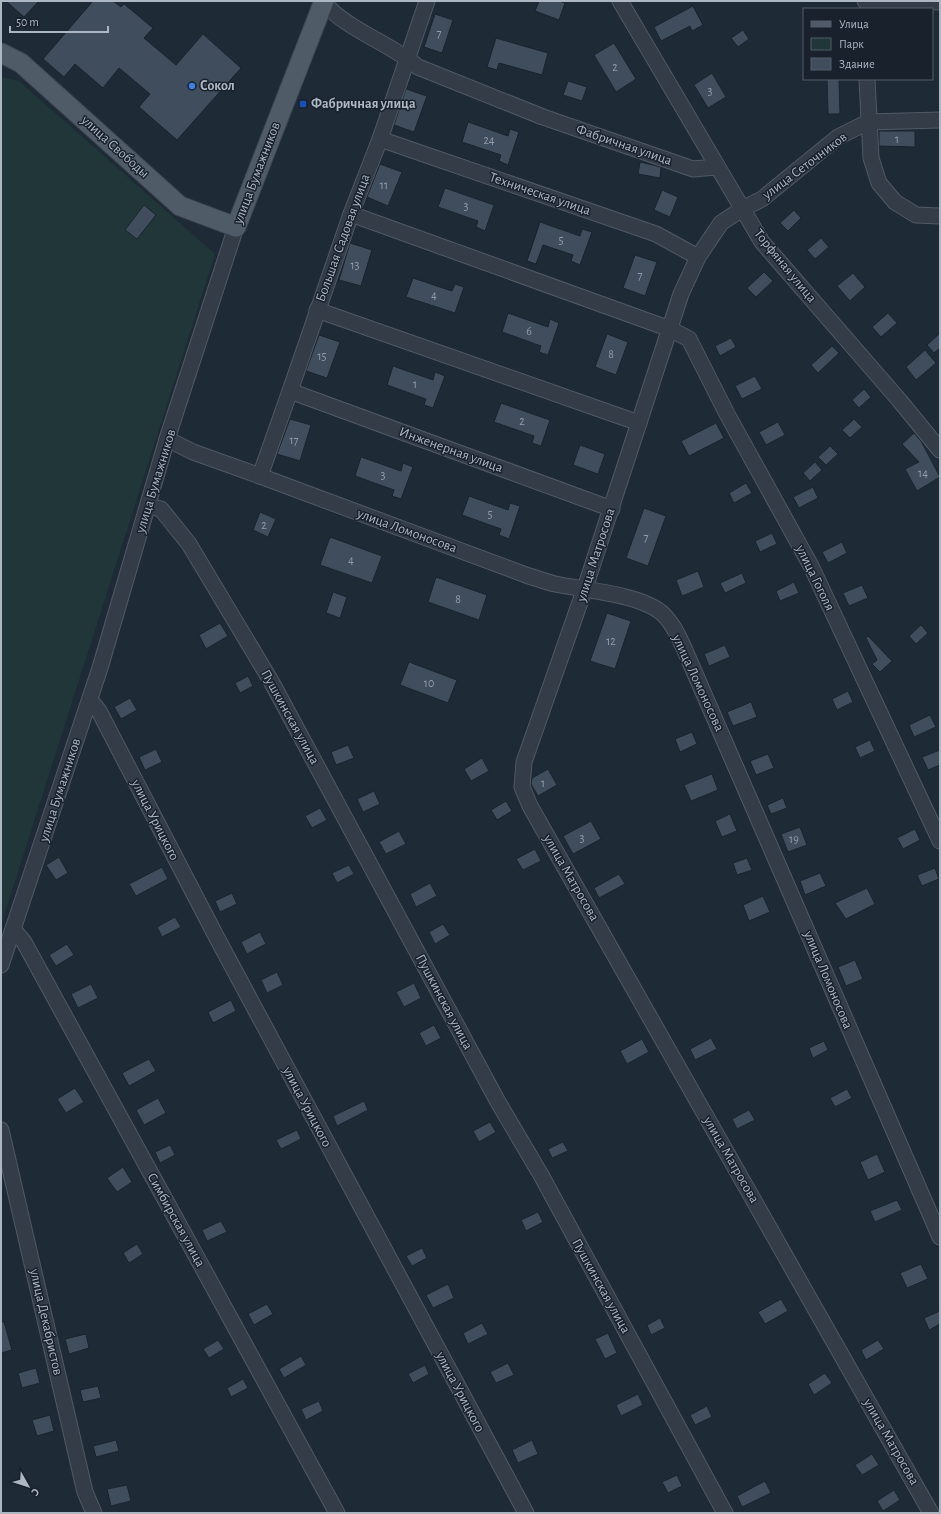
<svg xmlns="http://www.w3.org/2000/svg" width="941" height="1514" viewBox="0 0 941 1514" font-family="'Alegreya Sans',sans-serif">
<style>
.green{fill:#213638}
.building{fill:#404d5c;stroke:#1a232e}
.lines{fill:none;stroke-linecap:round;stroke-linejoin:round}
.minor-casing{stroke:#505a65;stroke-width:17}
.major-casing{stroke:#3c4551;stroke-width:21}
.minor{stroke:#333c47;stroke-width:15}
.major{stroke:#505b68;stroke-width:19}
.shop-dot{fill:#3f7fe0;stroke:#18212c;stroke-width:1.5}
.transit-dot{fill:#1a4fb4;stroke:#18212c;stroke-width:1.5}
.labels{text-anchor:middle;dominant-baseline:central;stroke-width:3;stroke-linejoin:round;paint-order:stroke}
.number-label{font-size:12px;fill:#929caa}
.poi-label{font-size:14px;font-weight:bold;fill:#adb7c4;stroke:#18212c;text-anchor:start}
.street-label{font-size:14px;fill:#adb7c4;stroke:#18212c}
</style>
<rect width="100%" height="100%" fill="#1f2a37"/>
<polygon class="green" points="1,77 19,81 215,254 1,925"/>
<g class="building">
<polygon points="6,1 39,1 24,17"/>
<polygon points="93,1 113,1 121,7 124,4 153,28 144,38 176,65 203,34 241,68 177,140 139,107 150,94 119,68 103,88 75,64 64,77 43,59"/>
<polygon points="539,1 559,1 565,3 559,20 535,11"/>
<polygon points="693,6 703,25 692,31 690,26 661,41 654,27"/>
<polygon points="435,14 453,20 442,53 424,47"/>
<polygon points="743,30 749,39 738,47 731,38"/>
<polygon points="496,38 548,53 542,75 499,63 497,70 487,67"/>
<polygon points="614,43 636,79 616,92 594,55"/>
<polygon points="712,73 726,97 708,108 694,85"/>
<polygon points="827,79 839,79 840,114 828,114"/>
<polygon points="568,81 587,87 582,101 563,95"/>
<polygon points="406,89 427,96 414,132 394,125"/>
<polygon points="468,122 508,136 510,129 519,132 508,165 499,161 501,155 462,142"/>
<polygon points="879,131 915,131 915,147 879,146"/>
<polygon points="640,162 661,167 660,178 638,174"/>
<polygon points="380,164 402,172 388,206 367,197"/>
<polygon points="445,188 494,205 485,231 476,227 478,221 438,207"/>
<polygon points="662,190 678,197 670,217 654,210"/>
<polygon points="144,205 156,215 137,239 125,230"/>
<polygon points="794,210 801,218 788,231 780,223"/>
<polygon points="540,222 580,236 582,229 592,232 580,265 571,261 573,255 543,245 536,264 527,261"/>
<polygon points="821,238 829,247 815,259 807,250"/>
<polygon points="350,243 372,250 361,286 339,280"/>
<polygon points="635,255 657,262 645,296 623,288"/>
<polygon points="764,272 773,281 756,297 747,288"/>
<polygon points="853,273 865,287 850,301 837,286"/>
<polygon points="413,278 452,291 455,284 464,287 455,313 406,297"/>
<polygon points="508,313 548,327 550,319 559,323 548,355 539,352 541,346 502,332"/>
<polygon points="888,313 897,323 881,337 872,327"/>
<polygon points="940,333 940,348 934,353 927,345"/>
<polygon points="607,334 628,342 616,375 595,367"/>
<polygon points="319,335 340,342 327,378 306,371"/>
<polygon points="731,338 736,347 720,356 715,346"/>
<polygon points="832,346 839,353 818,373 811,365"/>
<polygon points="925,350 936,363 916,380 906,367"/>
<polygon points="393,366 433,380 435,372 445,376 433,408 424,405 426,399 387,385"/>
<polygon points="755,376 762,389 742,399 735,386"/>
<polygon points="864,389 871,397 859,408 852,400"/>
<polygon points="501,403 550,420 541,446 532,443 534,436 494,422"/>
<polygon points="290,419 311,425 300,461 277,454"/>
<polygon points="854,419 862,427 850,438 842,430"/>
<polygon points="778,422 785,435 766,445 759,432"/>
<polygon points="716,423 724,438 689,456 681,441"/>
<polygon points="914,433 921,441 940,477 917,491 905,469 919,462 902,444"/>
<polygon points="580,445 605,454 598,474 573,465"/>
<polygon points="830,446 838,454 826,465 818,457"/>
<polygon points="361,457 401,471 403,463 413,467 401,499 392,496 394,490 355,476"/>
<polygon points="815,462 822,470 810,481 803,473"/>
<polygon points="746,483 752,493 734,503 729,493"/>
<polygon points="813,487 818,498 799,508 793,497"/>
<polygon points="469,496 508,510 510,503 520,506 509,539 499,535 501,529 462,515"/>
<polygon points="644,508 666,516 648,566 626,558"/>
<polygon points="260,512 276,519 268,537 253,530"/>
<polygon points="772,533 777,544 760,552 755,541"/>
<polygon points="330,537 382,556 372,583 320,565"/>
<polygon points="842,542 847,553 828,563 822,552"/>
<polygon points="698,571 704,587 682,596 676,580"/>
<polygon points="742,573 746,583 725,593 720,583"/>
<polygon points="436,577 487,595 479,620 428,602"/>
<polygon points="794,582 799,593 780,601 776,591"/>
<polygon points="862,585 868,598 849,606 843,593"/>
<polygon points="333,592 347,597 340,618 326,613"/>
<polygon points="607,613 631,621 615,669 590,661"/>
<polygon points="220,623 228,636 206,649 199,635"/>
<polygon points="921,625 928,633 916,644 909,636"/>
<polygon points="868,636 892,661 880,672 872,664 877,660 866,638"/>
<polygon points="725,645 730,657 709,666 704,654"/>
<polygon points="409,662 457,680 448,703 400,685"/>
<polygon points="248,676 253,686 240,693 235,683"/>
<polygon points="848,691 853,702 837,710 832,699"/>
<polygon points="130,698 137,710 121,719 114,707"/>
<polygon points="751,702 757,717 733,726 727,712"/>
<polygon points="930,715 936,727 914,737 909,725"/>
<polygon points="692,732 697,744 680,752 675,739"/>
<polygon points="870,740 875,751 860,758 855,747"/>
<polygon points="348,745 354,758 336,765 331,752"/>
<polygon points="156,749 162,762 145,770 139,757"/>
<polygon points="940,750 940,765 928,770 922,757"/>
<polygon points="768,754 774,768 756,775 750,761"/>
<polygon points="482,758 489,771 471,781 464,769"/>
<polygon points="548,769 557,785 538,796 531,784 532,778"/>
<polygon points="712,774 718,790 691,801 684,785"/>
<polygon points="374,791 380,804 363,812 357,799"/>
<polygon points="783,798 787,808 771,814 767,805"/>
<polygon points="506,801 512,811 497,820 491,810"/>
<polygon points="320,808 327,820 312,828 305,816"/>
<polygon points="730,814 737,831 722,837 715,821"/>
<polygon points="591,821 601,839 573,854 563,836"/>
<polygon points="800,827 807,845 788,852 781,834"/>
<polygon points="915,829 920,840 903,849 897,838"/>
<polygon points="399,831 406,844 386,854 379,842"/>
<polygon points="535,849 541,861 523,870 516,859"/>
<polygon points="59,857 68,873 56,880 46,865"/>
<polygon points="747,858 752,870 737,875 733,863"/>
<polygon points="349,865 354,874 337,883 332,873"/>
<polygon points="162,867 168,879 136,896 129,884"/>
<polygon points="935,868 939,879 922,886 917,875"/>
<polygon points="820,873 826,886 805,895 800,881"/>
<polygon points="619,874 625,884 599,898 594,888"/>
<polygon points="430,883 437,896 416,907 410,894"/>
<polygon points="867,888 875,904 846,919 835,903"/>
<polygon points="232,893 237,904 220,912 215,901"/>
<polygon points="763,896 770,912 749,921 743,905"/>
<polygon points="175,917 181,927 162,937 157,927"/>
<polygon points="443,924 450,935 435,944 429,932"/>
<polygon points="260,932 266,944 247,954 241,942"/>
<polygon points="67,944 74,955 56,966 49,955"/>
<polygon points="855,960 863,979 846,986 838,967"/>
<polygon points="277,972 283,985 267,993 261,980"/>
<polygon points="414,983 421,998 404,1007 396,992"/>
<polygon points="91,984 98,998 78,1008 71,994"/>
<polygon points="231,1000 236,1011 213,1023 208,1012"/>
<polygon points="434,1025 441,1038 426,1046 419,1033"/>
<polygon points="711,1038 717,1049 695,1060 690,1049"/>
<polygon points="642,1039 649,1052 627,1064 620,1051"/>
<polygon points="824,1041 828,1050 813,1058 809,1048"/>
<polygon points="149,1059 156,1071 129,1086 122,1073"/>
<polygon points="75,1088 84,1102 66,1113 57,1099"/>
<polygon points="847,1089 852,1098 835,1107 830,1098"/>
<polygon points="158,1098 166,1113 144,1125 136,1110"/>
<polygon points="364,1101 368,1110 337,1126 333,1116"/>
<polygon points="749,1110 755,1120 737,1129 732,1119"/>
<polygon points="490,1122 496,1132 479,1142 473,1131"/>
<polygon points="297,1130 301,1139 281,1149 276,1140"/>
<polygon points="563,1142 568,1151 552,1158 548,1149"/>
<polygon points="170,1145 175,1155 160,1163 155,1152"/>
<polygon points="877,1154 885,1172 868,1180 860,1162"/>
<polygon points="123,1167 132,1182 117,1192 107,1178"/>
<polygon points="897,1200 902,1210 875,1222 870,1211"/>
<polygon points="538,1212 543,1222 526,1231 521,1220"/>
<polygon points="221,1221 227,1232 207,1241 202,1230"/>
<polygon points="137,1244 143,1254 129,1263 123,1253"/>
<polygon points="422,1248 427,1258 412,1266 406,1256"/>
<polygon points="921,1264 928,1279 907,1288 900,1273"/>
<polygon points="448,1284 454,1298 433,1308 426,1295"/>
<polygon points="781,1299 788,1311 765,1324 758,1312"/>
<polygon points="267,1304 273,1314 254,1325 248,1314"/>
<polygon points="940,1311 940,1324 929,1330 924,1318"/>
<polygon points="660,1318 665,1328 651,1335 647,1325"/>
<polygon points="1,1322 4,1322 12,1350 1,1353"/>
<polygon points="482,1323 488,1334 468,1344 463,1333"/>
<polygon points="608,1333 617,1353 605,1359 595,1339"/>
<polygon points="86,1334 89,1348 69,1354 65,1339"/>
<polygon points="218,1340 224,1349 209,1358 203,1349"/>
<polygon points="878,1340 884,1349 866,1360 861,1350"/>
<polygon points="301,1356 306,1365 284,1378 279,1369"/>
<polygon points="508,1363 514,1375 496,1383 490,1372"/>
<polygon points="425,1365 429,1374 413,1383 408,1374"/>
<polygon points="36,1368 40,1383 22,1388 18,1373"/>
<polygon points="825,1373 832,1383 814,1395 808,1384"/>
<polygon points="243,1379 248,1388 231,1397 227,1388"/>
<polygon points="98,1386 101,1398 83,1402 80,1390"/>
<polygon points="638,1394 643,1405 621,1416 616,1405"/>
<polygon points="319,1401 323,1411 306,1420 301,1409"/>
<polygon points="707,1406 712,1417 695,1425 690,1415"/>
<polygon points="50,1415 54,1431 37,1436 32,1420"/>
<polygon points="116,1440 119,1451 96,1457 93,1446"/>
<polygon points="532,1440 538,1454 518,1463 512,1450"/>
<polygon points="872,1454 879,1465 862,1475 855,1465"/>
<polygon points="677,1475 682,1486 668,1493 662,1482"/>
<polygon points="765,1481 771,1493 742,1507 737,1496"/>
<polygon points="127,1485 131,1501 111,1506 107,1489"/>
<polygon points="894,1490 900,1500 883,1511 877,1501"/>
</g>
<g class="lines">
<g class="minor-casing">
<g id="minor">
<path d="M322 1C348 31 389 42 418 67L543 117 693 169 717 167"/>
<polyline points="620,1 762,242 900,401 940,450"/>
<polyline points="865,1 940,2"/>
<polyline points="867,79 871,158 879,183 895,202 916,215 940,216"/>
<polyline points="380,139 656,234 698,257"/>
<polyline points="351,214 670,329 689,339 727,414 811,566 940,841"/>
<polyline points="317,310 639,423"/>
<polyline points="290,391 612,509"/>
<path d="M167 439 193 452 260 476 526 575C536 578 546 582 555 584 584 590 641 594 663 614 676 627 683 646 690 662L940 1237"/>
<polyline points="260,476 290,391 351,214 380,139 427,1"/>
<polyline points="148,506 161,509 189,544 271,681 498,1102 541,1175 725,1513"/>
<polyline points="90,700 99,711 217,938 526,1513"/>
<polyline points="13,929 24,942 337,1513"/>
<polyline points="1,965 100,668 167,439 236,227"/>
<polyline points="1,1130 85,1492 94,1513"/>
<polyline points="931,1513 530,806 522,787 524,762 585,588 681,294 698,257 721,223 742,209 762,199 838,137 868,122 940,120"/>
</g>
</g>
<g class="major-casing">
<polyline id="major" points="1,53 21,63 180,206 236,227 324,1"/>
</g>
<use href="#minor" class="minor"/>
<use href="#major" class="major"/>
</g>
<circle class="shop-dot" cx="192" cy="86" r="4"/>
<rect class="transit-dot" x="299" y="100" width="8" height="8" rx="2"/>
<g class="labels">
<g class="number-label">
<text x="439" y="33">7</text>
<text x="615" y="67">2</text>
<text x="710" y="91">3</text>
<text x="897" y="139">1</text>
<text x="489" y="140">24</text>
<text x="384" y="185">11</text>
<text x="466" y="206">3</text>
<text x="561" y="240">5</text>
<text x="355" y="265">13</text>
<text x="640" y="275">7</text>
<text x="434" y="295">4</text>
<text x="529" y="331">6</text>
<text x="611" y="354">8</text>
<text x="322" y="356">15</text>
<text x="415" y="384">1</text>
<text x="522" y="421">2</text>
<text x="294" y="440">17</text>
<text x="923" y="473">14</text>
<text x="383" y="475">3</text>
<text x="490" y="514">5</text>
<text x="264" y="525">2</text>
<text x="646" y="537">7</text>
<text x="351" y="560">4</text>
<text x="458" y="599">8</text>
<text x="611" y="641">12</text>
<text x="429" y="683">10</text>
<text x="543" y="783">1</text>
<text x="582" y="838">3</text>
<text x="794" y="839">19</text>
</g>
<g class="poi-label">
<text x="200" y="86">Сокол</text>
<text x="311" y="104">Фабричная улица</text>
</g>
<g class="street-label">
<text transform="translate(624 145) rotate(19)">Фабричная улица</text>
<text transform="translate(115 147) rotate(42)">улица Свободы</text>
<text transform="translate(805 166) rotate(-37)">улица Сеточников</text>
<text transform="translate(257 173) rotate(-69)">улица Бумажников</text>
<text transform="translate(540 194) rotate(19)">Техническая улица</text>
<text transform="translate(343 238) rotate(-70)">Большая Садовая улица</text>
<text transform="translate(785 266) rotate(51)">Торфяная улица</text>
<text transform="translate(451 450) rotate(20)">Инженерная улица</text>
<text transform="translate(156 481) rotate(-73)">улица Бумажников</text>
<text transform="translate(407 531) rotate(20)">улица Ломоносова</text>
<text transform="translate(596 555) rotate(-72)">улица Матросова</text>
<text transform="translate(815 578) rotate(64)">улица Гоголя</text>
<text transform="translate(698 683) rotate(65)">улица Ломоносова</text>
<text transform="translate(290 717) rotate(61)">Пушкинская улица</text>
<text transform="translate(60 790) rotate(-72)">улица Бумажников</text>
<text transform="translate(155 820) rotate(63)">улица Урицкого</text>
<text transform="translate(571 878) rotate(60)">улица Матросова</text>
<text transform="translate(828 980) rotate(67)">улица Ломоносова</text>
<text transform="translate(444 1002) rotate(62)">Пушкинская улица</text>
<text transform="translate(307 1107) rotate(62)">улица Урицкого</text>
<text transform="translate(731 1160) rotate(60)">улица Матросова</text>
<text transform="translate(176 1220) rotate(61)">Симбирская улица</text>
<text transform="translate(601 1286) rotate(61)">Пушкинская улица</text>
<text transform="translate(46 1322) rotate(77)">улица Декабристов</text>
<text transform="translate(460 1392) rotate(62)">улица Урицкого</text>
<text transform="translate(891 1442) rotate(60)">улица Матросова</text>
</g>
</g>
<rect width="941" height="1514" fill="none" stroke="#adb7c4" stroke-width="4"/>
<rect x="803" y="8" width="130" height="72" fill="#18212c" stroke="#545d69"/>
<rect x="811" y="21" width="20" height="6" fill="#505b68" stroke="#545d69"/>
<text x="839" y="28" font-size="12" fill="#adb7c4">Улица</text>
<rect x="811" y="38" width="20" height="12" fill="#213638" stroke="#545d69"/>
<text x="839" y="48" font-size="12" fill="#adb7c4">Парк</text>
<rect x="811" y="58" width="20" height="12" fill="#404d5c" stroke="#545d69"/>
<text x="839" y="68" font-size="12" fill="#adb7c4">Здание</text>
<g transform="translate(28 1486) rotate(129)" stroke="#18212c" stroke-width="3" paint-order="stroke">
<path d="M0-3L7 15L0 10L-7 15Z" fill="#adb7c4"/>
<text y="-6" font-size="11" font-weight="bold" text-anchor="middle" fill="#adb7c4">С</text>
</g>
<path d="M10 26v6h98v-6" fill="none" stroke="#adb7c4" stroke-width="2"/>
<text x="16" y="26" font-size="12" fill="#adb7c4" stroke="#18212c" stroke-width="3" paint-order="stroke">50 m</text>
</svg>
